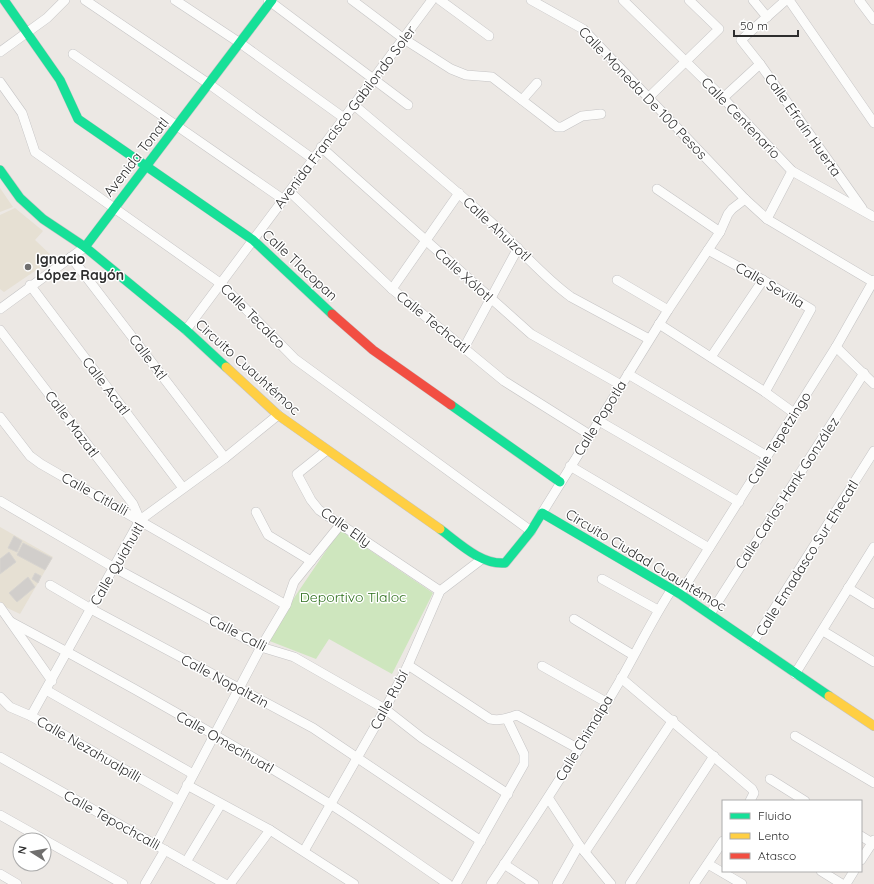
<svg xmlns="http://www.w3.org/2000/svg" width="874" height="884" viewBox="0 0 874 884" font-family="Quicksand,sans-serif">
<style>
.education{fill:#e6e0d3}
.green{fill:#cee6be}
.building{fill:#d1cecb;stroke:#d7d4d0}
.lines{fill:none;stroke-linecap:round;stroke-linejoin:round}
.street-casing{stroke:#c5c4c5;stroke-width:10}
.fast-casing{stroke:#c5c4c5;stroke-width:10}
.slow-casing{stroke:#c5c4c5;stroke-width:10}
.jam-casing{stroke:#c5c4c5;stroke-width:10}
.street{stroke:#fcfcfb;stroke-width:9}
.fast{stroke:#16e098;stroke-width:9}
.slow{stroke:#ffcf43;stroke-width:9}
.jam{stroke:#f24e42;stroke-width:9}
.poi-dot{fill:#706f6e;stroke:#fff;stroke-width:1.5}
.labels{text-anchor:middle;dominant-baseline:central;stroke-width:3;stroke-linejoin:round;paint-order:stroke}
.street-label{font-size:14px;fill:#2e2e2e;stroke:#fff}
.poi-label{font-size:14px;font-weight:bold;fill:#2e2e2e;stroke:#fff;text-anchor:start}
.park-label{font-size:14px;fill:#2c6e1b;stroke:#fff}
</style>
<rect width="100%" height="100%" fill="#ece8e4"/>
<g class="education">
<polygon points="0,188 13,207 0,212"/>
<polygon points="15,208 43,231 35,240 54,258 4,292 0,289 0,215"/>
<polygon points="0,527 53,557 20,614 3,606 0,602"/>
</g>
<polygon class="green" points="340,530 433,593 392,674 329,639 316,659 267,640 296,595"/>
<g class="building">
<polygon points="14,536 22,541 17,552 8,548"/>
<polygon points="23,543 52,558 45,570 17,555"/>
<polygon points="9,552 16,562 0,574 0,559"/>
<polygon points="35,573 41,576 38,583 32,579"/>
<polygon points="28,577 35,587 17,602 9,593"/>
</g>
<g class="lines">
<g class="street-casing">
<g id="street">
<polyline points="85,0 209,84 313,159"/>
<polyline points="175,0 240,43 344,118"/>
<polyline points="268,0 408,105"/>
<polyline points="352,0 404,39 451,69 466,75 492,77 557,127 562,127 582,116 601,114"/>
<polyline points="440,0 489,36"/>
<polyline points="531,0 583,29 745,199 767,219 873,282"/>
<polyline points="623,0 723,98 792,171 874,217"/>
<polyline points="753,0 767,17"/>
<polyline points="786,0 741,40 760,64 862,208"/>
<polyline points="789,0 874,123"/>
<polyline points="859,0 874,20"/>
<polyline points="0,52 47,18 65,0"/>
<polyline points="73,54 284,200"/>
<polyline points="0,82 22,113 35,152 220,283 295,359 531,531"/>
<polyline points="648,98 719,29 689,0"/>
<polyline points="723,98 760,64"/>
<polyline points="522,100 537,83"/>
<path d="M354 105C401 145 448 183 493 224 519 248 542 276 571 297L649 339"/>
<polyline points="321,147 531,334 621,385"/>
<polyline points="657,189 720,232"/>
<polyline points="290,192 392,289 504,381 590,435"/>
<polyline points="767,219 792,171"/>
<polyline points="708,250 763,280 811,309 765,392"/>
<polyline points="71,257 225,458"/>
<polyline points="617,280 668,310"/>
<polyline points="30,285 183,488"/>
<polyline points="392,289 459,193"/>
<polyline points="0,309 85,247"/>
<polyline points="659,324 765,392 794,413"/>
<polyline points="0,330 133,504 140,520"/>
<polyline points="186,330 432,0"/>
<polyline points="836,347 874,384"/>
<polyline points="464,348 518,248"/>
<polyline points="711,357 763,280"/>
<polyline points="628,374 767,456"/>
<polyline points="0,417 30,456 41,464 286,605"/>
<polyline points="599,421 739,502"/>
<polyline points="327,450 297,474 311,500 319,510 440,591"/>
<polyline points="570,466 709,548"/>
<polyline points="0,501 113,567 261,647 294,657 385,709 422,738 508,794"/>
<polyline points="256,512 268,535 311,561"/>
<polyline points="542,513 668,310 720,232 728,214 732,209 745,199"/>
<polyline points="602,579 658,610"/>
<polyline points="50,585 91,609 313,728 481,841"/>
<polyline points="848,588 874,604"/>
<polyline points="680,594 836,347 874,280"/>
<polyline points="0,607 52,681"/>
<polyline points="710,614 864,373"/>
<polyline points="574,619 633,655"/>
<path d="M11 622C119 679 226 740 330 804 370 829 408 857 448 884"/>
<polyline points="823,631 874,662"/>
<polyline points="752,644 874,451"/>
<path d="M408 665 490 719C501 721 507 718 517 715L577 748"/>
<polyline points="542,666 606,702"/>
<polyline points="795,674 874,547"/>
<polyline points="621,678 752,789 754,793 750,801"/>
<polyline points="46,690 193,774"/>
<polyline points="0,697 10,707 31,716 178,800"/>
<polyline points="31,716 140,520 225,458 278,415"/>
<polyline points="795,736 874,783"/>
<polyline points="0,757 225,884"/>
<polyline points="770,779 805,801"/>
<polyline points="187,785 270,830 354,884"/>
<polyline points="549,799 579,845 611,884"/>
<polyline points="0,815 123,884"/>
<polyline points="861,836 874,844"/>
<polyline points="156,845 261,647 286,605 294,582 340,525"/>
<polyline points="304,851 385,709 408,665 440,591 482,559"/>
<polyline points="585,852 673,720"/>
<polyline points="861,860 874,840"/>
<polyline points="186,862 221,804"/>
<polyline points="504,864 534,884"/>
<polyline points="708,864 742,884"/>
<polyline points="821,871 842,884"/>
<polyline points="0,874 17,884"/>
<polyline points="145,884 165,850"/>
<polyline points="230,884 270,830"/>
<polyline points="456,884 524,764 524,754 507,719"/>
<path d="M491 884C536 817 580 749 621 679 638 649 653 618 672 589"/>
<polyline points="557,884 579,845"/>
<polyline points="630,884 714,756"/>
<polyline points="694,884 723,841"/>
<polyline points="846,884 854,871"/>
</g>
</g>
<g class="fast-casing">
<g id="fast">
<polyline points="4,0 60,80 78,119 253,240 332,314"/>
<polyline points="0,170 20,198 43,219 85,247 186,330 226,367"/>
<polyline points="85,247 272,0"/>
<polyline points="451,405 560,482"/>
<path d="M440 529C459 543 481 565 505 563L531 531 542 513 680 594 829 696"/>
</g>
</g>
<g class="slow-casing">
<g id="slow">
<polyline points="226,367 278,415 440,529"/>
<polyline points="829,696 874,726"/>
</g>
</g>
<g class="jam-casing">
<polyline id="jam" points="332,314 373,350 451,405"/>
</g>
<use href="#street" class="street"/>
<use href="#fast" class="fast"/>
<use href="#slow" class="slow"/>
<use href="#jam" class="jam"/>
</g>
<circle class="poi-dot" cx="28" cy="267" r="4"/>
<g class="labels">
<g class="street-label">
<text transform="translate(643 93) rotate(46)">Calle Moneda De 100 Pesos</text>
<text transform="translate(345 117) rotate(-53)">Avenida Francisco Gabilondo Soler</text>
<text transform="translate(741 118) rotate(46)">Calle Centenario</text>
<text transform="translate(803 125) rotate(55)">Calle Efraín Huerta</text>
<text transform="translate(136 157) rotate(-52)">Avenida Tonatl</text>
<text transform="translate(497 229) rotate(43)">Calle Ahuizotl</text>
<text transform="translate(300 265) rotate(43)">Calle Tlacopan</text>
<text transform="translate(464 275) rotate(42)">Calle Xólotl</text>
<text transform="translate(770 285) rotate(30)">Calle Sevilla</text>
<text transform="translate(253 316) rotate(45)">Calle Tecalco</text>
<text transform="translate(433 322) rotate(39)">Calle Techcatl</text>
<text transform="translate(148 357) rotate(53)">Calle Atl</text>
<text transform="translate(248 367) rotate(42)">Circuito Cuauhtémoc</text>
<text transform="translate(106 386) rotate(53)">Calle Acatl</text>
<text transform="translate(600 418) rotate(-58)">Calle Popotla</text>
<text transform="translate(72 424) rotate(53)">Calle Mazatl</text>
<text transform="translate(779 438) rotate(-58)">Calle Tepetzingo</text>
<text transform="translate(787 493) rotate(-57)">Calle Carlos Hank González</text>
<text transform="translate(95 494) rotate(29)">Calle Citlalli</text>
<text transform="translate(346 527) rotate(35)">Calle Elly</text>
<text transform="translate(807 558) rotate(-58)">Calle Emadasco Sur Ehecatl</text>
<text transform="translate(646 560) rotate(31)">Circuito Ciudad Cuauhtémoc</text>
<text transform="translate(117 564) rotate(-60)">Calle Quiahuitl</text>
<text transform="translate(238 633) rotate(27)">Calle Calli</text>
<text transform="translate(225 681) rotate(28)">Calle Nopaltzin</text>
<text transform="translate(389 700) rotate(-62)">Calle Rubí</text>
<text transform="translate(584 738) rotate(-59)">Calle Chimalpa</text>
<text transform="translate(225 742) rotate(30)">Calle Omecihuatl</text>
<text transform="translate(89 749) rotate(30)">Calle Nezahualpilli</text>
<text transform="translate(112 820) rotate(29)">Calle Tepochcalli</text>
</g>
<g class="poi-label">
<text x="36" y="259">Ignacio<tspan x="36" dy="16">López Rayón</tspan></text>
</g>
<g class="park-label">
<text x="353" y="597">Deportivo Tlaloc</text>
</g>
</g>
<rect x="722" y="800" width="140" height="72" fill="#ffffff" stroke="#ababab"/>
<rect x="730" y="813" width="20" height="6" fill="#16e098" stroke="#ababab"/>
<text x="758" y="820" font-size="12" fill="#2e2e2e">Fluido</text>
<rect x="730" y="833" width="20" height="6" fill="#ffcf43" stroke="#ababab"/>
<text x="758" y="840" font-size="12" fill="#2e2e2e">Lento</text>
<rect x="730" y="853" width="20" height="6" fill="#f24e42" stroke="#ababab"/>
<text x="758" y="860" font-size="12" fill="#2e2e2e">Atasco</text>
<g transform="translate(32 852) rotate(281)"><circle r="19" fill="#ffffff" stroke="#ababab"/>
<path d="M0-3L7 15L0 10L-7 15Z" fill="#706f6e"/>
<text y="-6" font-size="11" font-weight="bold" text-anchor="middle" fill="#2e2e2e">N</text>
</g>
<path d="M734 30v6h64v-6" fill="none" stroke="#2e2e2e" stroke-width="2"/>
<text x="740" y="30" font-size="12" fill="#2e2e2e" stroke="#ffffff" stroke-width="3" paint-order="stroke">50 m</text>
</svg>
